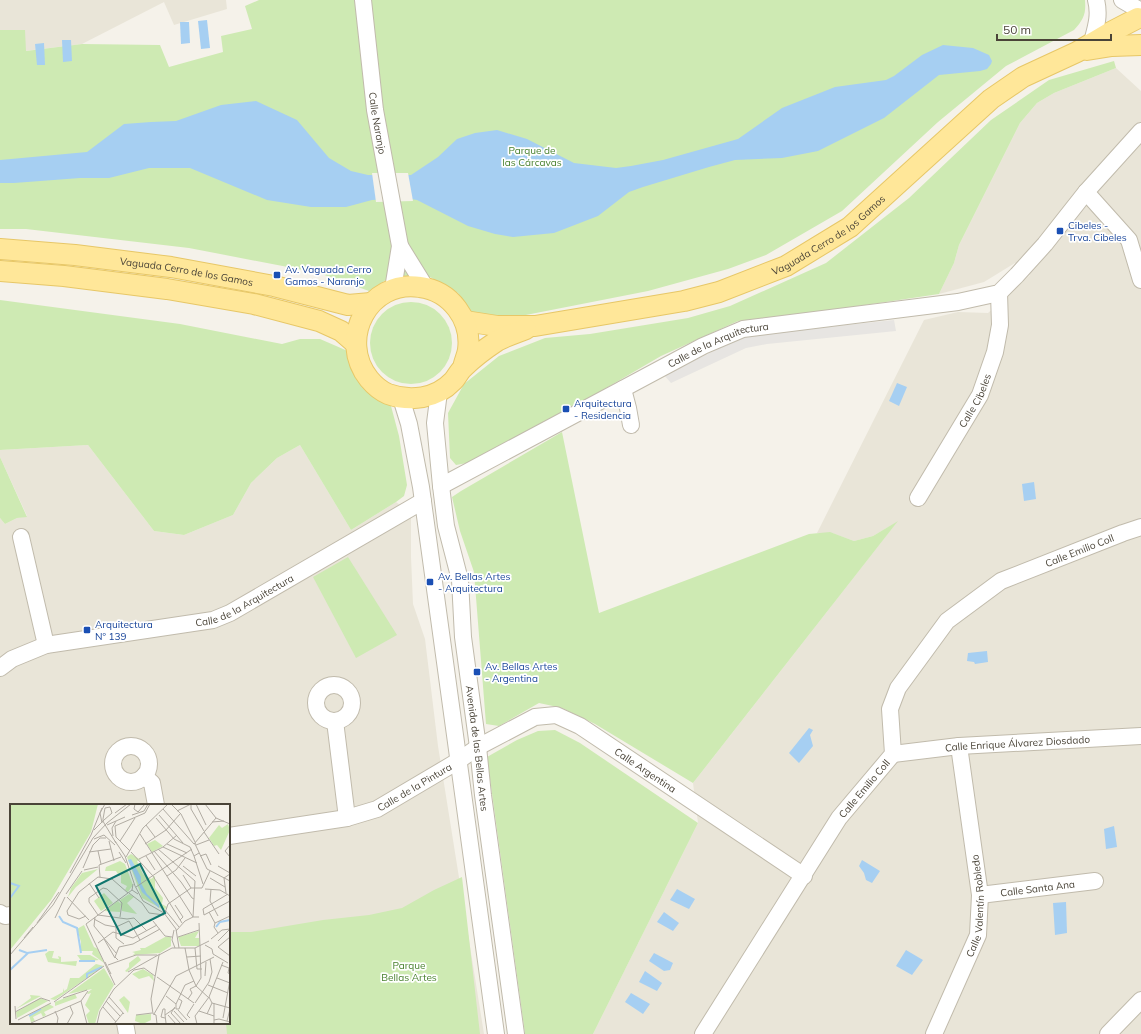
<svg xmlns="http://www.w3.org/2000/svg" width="1141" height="1034" viewBox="0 0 1141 1034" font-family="Mulish,sans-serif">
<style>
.residential{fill:#e9e5d8;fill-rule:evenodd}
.green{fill:#ceeab3}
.parking{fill:#e7e5e2}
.water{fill:#a6cff2}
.pier{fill:#f5f2ea}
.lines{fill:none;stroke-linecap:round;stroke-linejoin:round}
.minor-casing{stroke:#c1bbac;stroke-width:18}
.major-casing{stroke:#e7c767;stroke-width:22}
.minor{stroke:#fff;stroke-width:16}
.major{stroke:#ffe799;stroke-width:20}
.transit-dot{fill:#1a4fb4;stroke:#fff;stroke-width:1.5}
.labels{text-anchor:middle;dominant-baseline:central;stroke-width:3.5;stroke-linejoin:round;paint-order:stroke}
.street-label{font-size:10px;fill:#4a4438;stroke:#fff}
.park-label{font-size:10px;fill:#447e29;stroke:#fff}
.transit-label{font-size:10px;fill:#164399;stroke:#fff;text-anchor:start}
.inset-river{fill:none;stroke:#a6cff2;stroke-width:2}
.inset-road{fill:none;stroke:#b1aca3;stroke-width:1}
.view{fill:#0f766e;fill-opacity:0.15;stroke:#0f766e;stroke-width:2}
.inset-edge{fill:none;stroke:#4a4438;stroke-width:2}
</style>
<rect width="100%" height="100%" fill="#f5f2ea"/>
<g class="residential">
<polygon points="0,0 226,0 227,9 174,25 164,2 82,44 25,51 25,30 0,30"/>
<polygon points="1116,68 1141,91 1141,1034 593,1034 698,823 693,783 897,522 873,536 854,541 832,533 817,533 924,320 958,312 988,313 1030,275 1015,263 984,282 939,294 954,263 959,245 1020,123 1037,103 1054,93"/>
<path d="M88 445 154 531 184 535 233 515 251 483 277 458 300 445 351 530 396 502 411 513V557L413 604 425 639 438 746 484 1034H0V518L5 524 17 518 27 516 0 457V450ZM11 805H229V1023H11Z"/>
</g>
<g class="green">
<path d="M259 0H1085C1086 14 1084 19 1074 30L1006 66 938 122 842 211 766 255 728 269 648 291 475 325 458 293 430 277 389 278 369 291 319 273 189 248 26 229H0V30H25L26 51 82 44 160 45 169 67 223 52 221 36 252 29 245 6Z"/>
<polygon points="1114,61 1116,68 1054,93 1037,103 1020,123 959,245 954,263 939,294 839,309 738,321 661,356 589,398 467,463 456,465 450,458 448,413 464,384 499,356 545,338 590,334 688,318 730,306 826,263 909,198 991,120 1049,80"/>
<polygon points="0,300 180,324 282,344 300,339 320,339 350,352 371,394 391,406 399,436 407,485 404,496 396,502 351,530 300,445 277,458 251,483 233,515 184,535 154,531 88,445 0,450"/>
<circle cx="411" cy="343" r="41"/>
<polygon points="562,432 599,613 809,534 830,532 854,541 873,536 898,521 693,783 595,724 562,708 539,703 499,726 486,724 474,572 460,531 452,497 461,491"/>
<polygon points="0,457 27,517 17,518 5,524 0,518"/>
<polygon points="348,557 397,635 356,658 313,577"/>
<polygon points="555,730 580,743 698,823 593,1034 525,1034 487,757 517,740 538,731"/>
<polygon points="462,877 480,1034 227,1034 226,1023 229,1023 229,932 251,932 323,920 369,915 402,908 434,890"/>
</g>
<polygon class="parking" points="894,320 896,331 767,344 746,348 671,383 664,375 741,338 760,334"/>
<g class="water">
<polygon points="207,20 210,48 201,49 198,21"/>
<polygon points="180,22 189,22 190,43 181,44"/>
<polygon points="62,40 71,40 72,61 63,62"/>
<polygon points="44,43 45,65 37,65 35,44"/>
<polygon points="943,45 973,48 989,55 992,61 991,64 987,69 980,71 939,75 884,118 818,151 782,158 735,160 709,167 643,187 629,192 598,216 554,233 513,237 495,234 468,226 417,200 405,198 372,200 346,207 311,207 267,200 190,168 149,168 109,178 80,178 14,183 0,183 0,160 87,152 124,124 151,122 176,121 221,105 256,101 297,120 329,158 351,171 368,175 411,175 438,157 457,139 475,133 497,130 527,139 574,163 616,168 631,166 663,160 738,139 782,108 835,87 886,80 894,76 922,55"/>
<polygon points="897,383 907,387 899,406 889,401"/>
<polygon points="1034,482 1036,499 1024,501 1022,484"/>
<polygon points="987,651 988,662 975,664 974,662 967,661 968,653"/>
<polygon points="809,728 813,730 810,735 813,746 799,763 789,753"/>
<polygon points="1114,826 1117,847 1106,849 1104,829"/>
<polygon points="862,860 880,871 872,883 866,880 864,873 859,866"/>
<polygon points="677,889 695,899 689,909 670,900"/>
<polygon points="1066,902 1067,933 1055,935 1053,903"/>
<polygon points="664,912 679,923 673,931 657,922"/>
<polygon points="906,950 923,960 912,975 896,966"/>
<polygon points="654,953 673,963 670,970 664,971 649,961"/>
<polygon points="645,971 662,983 657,991 639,982"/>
<polygon points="631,993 650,1004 643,1014 625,1002"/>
</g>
<polygon class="pier" points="372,173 408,173 413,201 376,202"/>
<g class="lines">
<g class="minor-casing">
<g id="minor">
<path id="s1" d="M363 0 375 110 400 246 393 289"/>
<polyline points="1122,0 1141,11"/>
<path d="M1092 42C1096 27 1100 15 1096 0"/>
<polyline points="1086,192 1129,240 1141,280"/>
<polyline points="400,246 426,288"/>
<polyline points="623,389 628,408 631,425"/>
<path id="s2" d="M439 392 435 423 441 486 446 526 460 580 463 637 478 747 483 795 516 1034"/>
<polyline points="401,398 409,424 421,487 496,1034"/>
<path id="s3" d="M441 486 703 346 743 329 958 302 999 293 1017 275 1045 244 1086 192 1141 131"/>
<path id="s4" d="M918 498 980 395 995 352 1000 325 999 293"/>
<polyline points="21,537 46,645"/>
<path id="s5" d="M0 668 12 659 46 645 213 620 230 613 423 501"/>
<circle cx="334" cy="703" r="18"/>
<polyline points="335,721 347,818"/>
<circle cx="131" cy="764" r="18"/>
<path id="s6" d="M893 754 959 746 1141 736"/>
<polyline points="144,776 152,783 156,805"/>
<path id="s7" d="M229 836 347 818 377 809 458 761 478 747 535 717 556 715 580 726 804 876"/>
<path id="s8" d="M980 895 1095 881"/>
<polyline points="0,913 5,916 11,915"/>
<polyline points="125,1023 127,1034"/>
<path id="s9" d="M703 1034 839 818 893 754 890 709 898 688 947 621 1001 581 1123 533 1141 527"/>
<path id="s10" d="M934 1034 978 935 980 895 959 746"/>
<polyline points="1108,1034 1141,1000"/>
</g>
</g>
<g class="major-casing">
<g id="major">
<polyline points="1087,50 1112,46 1141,45"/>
<path id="s11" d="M0 249 75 255 171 267 274 286 348 305 371 303"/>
<polyline points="0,271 64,276 167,289 254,304 319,321 341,331 356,344"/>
<path id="s12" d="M465 321 497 326H535L684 301 719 292 786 266 850 227 991 99 1023 77 1077 52 1109 33 1138 18"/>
<path d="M463 368C464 362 467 356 468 350 472 320 451 291 420 287 369 279 337 339 369 379 374 385 381 391 388 394 410 402 436 399 453 381 457 377 459 371 464 367 472 359 488 347 497 341 506 336 516 333 526 329"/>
</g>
</g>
<use href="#minor" class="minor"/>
<use href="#major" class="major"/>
</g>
<g class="transit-dot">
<rect x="1056" y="227" width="8" height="8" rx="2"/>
<rect x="273" y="271" width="8" height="8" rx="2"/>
<rect x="562" y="405" width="8" height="8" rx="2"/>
<rect x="426" y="578" width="8" height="8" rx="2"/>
<rect x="83" y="626" width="8" height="8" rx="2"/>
<rect x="473" y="668" width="8" height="8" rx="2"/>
</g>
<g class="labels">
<g class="street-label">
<text stroke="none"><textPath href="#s1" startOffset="124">Calle Naranjo</textPath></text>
<text stroke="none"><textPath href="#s12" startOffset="382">Vaguada Cerro de los Gamos</textPath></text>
<text stroke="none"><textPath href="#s11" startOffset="188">Vaguada Cerro de los Gamos</textPath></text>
<text stroke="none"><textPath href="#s3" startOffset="312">Calle de la Arquitectura</textPath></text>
<text stroke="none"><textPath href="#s4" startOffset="113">Calle Cibeles</textPath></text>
<text stroke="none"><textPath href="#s9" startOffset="641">Calle Emilio Coll</textPath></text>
<text stroke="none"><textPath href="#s5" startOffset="257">Calle de la Arquitectura</textPath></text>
<text stroke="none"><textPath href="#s6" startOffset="125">Calle Enrique Álvarez Diosdado</textPath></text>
<text stroke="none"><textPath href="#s2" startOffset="360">Avenida de las Bellas Artes</textPath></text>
<text stroke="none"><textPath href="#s7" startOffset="460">Calle Argentina</textPath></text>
<text stroke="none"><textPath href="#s7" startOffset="194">Calle de la Pintura</textPath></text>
<text stroke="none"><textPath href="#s9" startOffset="294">Calle Emilio Coll</textPath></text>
<text stroke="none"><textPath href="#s8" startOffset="58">Calle Santa Ana</textPath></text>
<text stroke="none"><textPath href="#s10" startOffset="137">Calle Valentín Robledo</textPath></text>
</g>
<g class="park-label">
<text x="532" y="150">Parque de<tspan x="532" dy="12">las Cárcavas</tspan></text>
<text x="409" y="965">Parque<tspan x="409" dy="12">Bellas Artes</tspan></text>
</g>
<g class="transit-label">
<text x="1068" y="225">Cibeles -<tspan x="1068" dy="12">Trva. Cibeles</tspan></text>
<text x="285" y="269">Av. Vaguada Cerro<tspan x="285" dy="12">Gamos - Naranjo</tspan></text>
<text x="574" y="403">Arquitectura<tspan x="574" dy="12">- Residencia</tspan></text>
<text x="438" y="576">Av. Bellas Artes<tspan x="438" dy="12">- Arquitectura</tspan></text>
<text x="95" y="624">Arquitectura<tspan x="95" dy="12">Nº 139</tspan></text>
<text x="485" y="666">Av. Bellas Artes<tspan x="485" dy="12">- Argentina</tspan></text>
</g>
</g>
<g transform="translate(10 804)">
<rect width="220" height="220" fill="#f5f2ea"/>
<path d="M0 0H88L81 28 41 96 0 146ZM218 20 220 26 211 46 207 41 204 42 199 34 209 21 212 24ZM145 36 153 42 142 48 137 40ZM121 50 131 56 127 57 133 70 141 75 145 72V84L153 94 152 100 157 103 154 106 132 94 117 53ZM110 57 115 60 123 81 118 88 115 86 117 82 111 79V70L109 72 106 67H95L96 63ZM88 65 66 83 58 93 61 84 72 69ZM94 89 103 99 91 107 84 97ZM119 90 124 93 117 99 127 110 112 107 110 96ZM108 97 111 100 110 108 94 107ZM74 121 84 143 88 145 94 159 82 150 83 147H70L71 138 67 125ZM189 127 185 134H189L190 142H171L168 133ZM155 133H161V142L150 149 123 151 125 149 122 148 131 146 130 144H135ZM39 147H44L42 154 49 155 48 152 51 153V158L67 157 66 162 38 158 35 150ZM67 151H80L89 156 72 158ZM128 152 131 156 117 168 115 167 119 163V159ZM86 160 94 162 45 196 40 195 53 188V184L54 187 57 185 60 174H69ZM94 164 104 181 89 206 85 220H79L76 211 80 207 75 201 81 189 78 190 77 189 82 185 58 190ZM133 165 143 171 144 177 139 172 129 175 122 170ZM65 190 67 194 45 202V198ZM20 191 31 192 6 205 21 194ZM114 192 120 198 118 209 109 196ZM30 194 38 197 7 214 6 208ZM39 200 44 203 34 208 36 211 33 213 31 209 23 213 25 217 21 218 19 211ZM141 210V216L133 220 125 217 126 211Z" fill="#ceeab3"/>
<path d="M121 55 131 73V79L137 90 149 101V104L132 88 118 56Z" fill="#a6cff2"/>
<path class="inset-river" d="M0 79 9 82 0 94M49 112 53 118 67 124 71 149M206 123 210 118 220 116M9 146 17 149 37 146M69 157H85M0 166 18 149M77 174V170L92 163M19 212 31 205"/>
<path class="inset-road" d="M125 0 124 5 128 8 135 0M161 0 171 10 185 38M181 0V5L194 27M186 0 196 21M195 0 206 14 220 20M153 5 184 40M167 7 181 0M105 9 117 0M122 11 134 7 138 0M149 11 173 39M146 14 164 35 180 43 184 52M202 18 214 17M92 19 90 9 95 0M97 21 115 13M136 21 145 33M84 26 94 16 102 9 100 3 95 4 93 15V17L94 19 106 39M194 28 209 50M130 30 183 113M103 32 102 24 106 17M84 35 94 31 105 41M99 37 104 57M105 37 115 52 125 82M110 37 125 14M186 39 184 40 206 14M135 40 156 26 170 10M157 40 177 49M185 40 197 65 220 77M186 41 199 36M220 41 215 47 220 53M153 43 187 59M148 45 185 77 183 113M88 47 91 60M120 47 106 33 105 22 135 9 140 0M144 47 171 78 182 94 184 95M79 48 101 45M109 48 116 59M121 48 143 72 172 119M189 49 184 52 193 80M136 52 145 66M190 52 196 50 201 61M116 53 133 24 158 0M129 55 153 43 167 31M173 62 186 72M208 62 220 69M73 64 83 41 90 34H96M74 66 88 63M60 69 81 31 92 4M173 71 181 84M157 72 166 66 175 54M90 73 89 61 111 53M200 74 215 83M79 79 89 94M123 80 122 86 128 90M125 82 133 97 154 109M126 83 182 45M195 85 210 86 220 92M201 85 200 97 208 112M119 89 132 99 139 109 154 111M216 89 214 74 220 70M56 90 72 67M57 93 79 116M165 101 173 113 170 116M155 106 169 123M199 108 205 119M154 109 166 125 169 144M155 109 158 100 181 84H192L200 67M194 111 193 105 218 90M194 111 220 97M76 112 69 115 58 111 57 107 69 88 88 73 102 75 118 89M85 113 84 122 106 149M110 113 112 99 97 85 93 84 79 94V98L88 111 117 115 124 114 137 127M45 114 55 93M84 115 95 121 106 123 119 117M119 117 130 136M143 117 155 132 162 133M27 119 49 88M189 119 190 142M106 123V134L114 140M164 126 162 136 165 144M166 127 175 117 183 113H189M208 129 204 123 205 119 220 112M168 133 189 126M220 133 208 143 220 152M14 134 23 123M94 135 105 154M201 135 212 126 220 125M208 137 220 125M88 139 103 128 123 134 147 121M195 141 202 145 203 150M175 144 179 166 186 182 199 194M185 144 187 165H192M203 150 218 159M0 151 43 101 83 34 97 19 121 0M177 153 191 152M108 156 105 153 109 143 123 140 150 125M95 158 101 170M98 161 126 151H147M211 161 219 164 218 169 220 170M134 164 145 172M118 168 150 150M195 172 196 158M147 173 184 199M207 174 220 179M105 181 76 120 122 86M198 181 218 189M156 192 166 200 175 181 184 177M99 193 114 210M199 193 202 199 220 204M53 194 77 186M178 195 182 189 180 185 186 182 191 174 190 142M71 197 77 220M96 197 110 212M44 198 94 162M185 199 199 178 202 168 200 155M204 199V220M166 200V205H169L172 197 169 195M5 202 6 215M93 203 106 218M165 203 161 209 171 220M168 206 177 216M45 207 48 214 47 220M164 207 174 218M189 207 204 212M5 208 31 194 40 197M143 210 141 195 149 151 162 144H185L199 137M143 210 146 211 147 220M144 210 166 172 204 153M197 210 202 199M126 211 142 209M155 211 165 204M158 211 166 220M155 214 151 213 153 205H155V211L156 219M180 214 177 211 184 200M213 214 220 176M8 216 41 199M204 216 209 215 220 218M217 217 220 205M21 219 71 197 78 187M57 220 63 209 60 202M87 220 90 207 104 185 124 166 134 164M104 220 113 209M187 220 185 212 199 193 213 158"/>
<path class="view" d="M130 60 155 109 111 131 86 82Z"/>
<rect width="220" height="220" class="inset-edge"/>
</g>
<path d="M997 34v6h114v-6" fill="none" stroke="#4a4438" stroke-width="2"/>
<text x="1003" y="34" font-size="12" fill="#4a4438" stroke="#ffffff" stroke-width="3" paint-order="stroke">50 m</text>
</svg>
